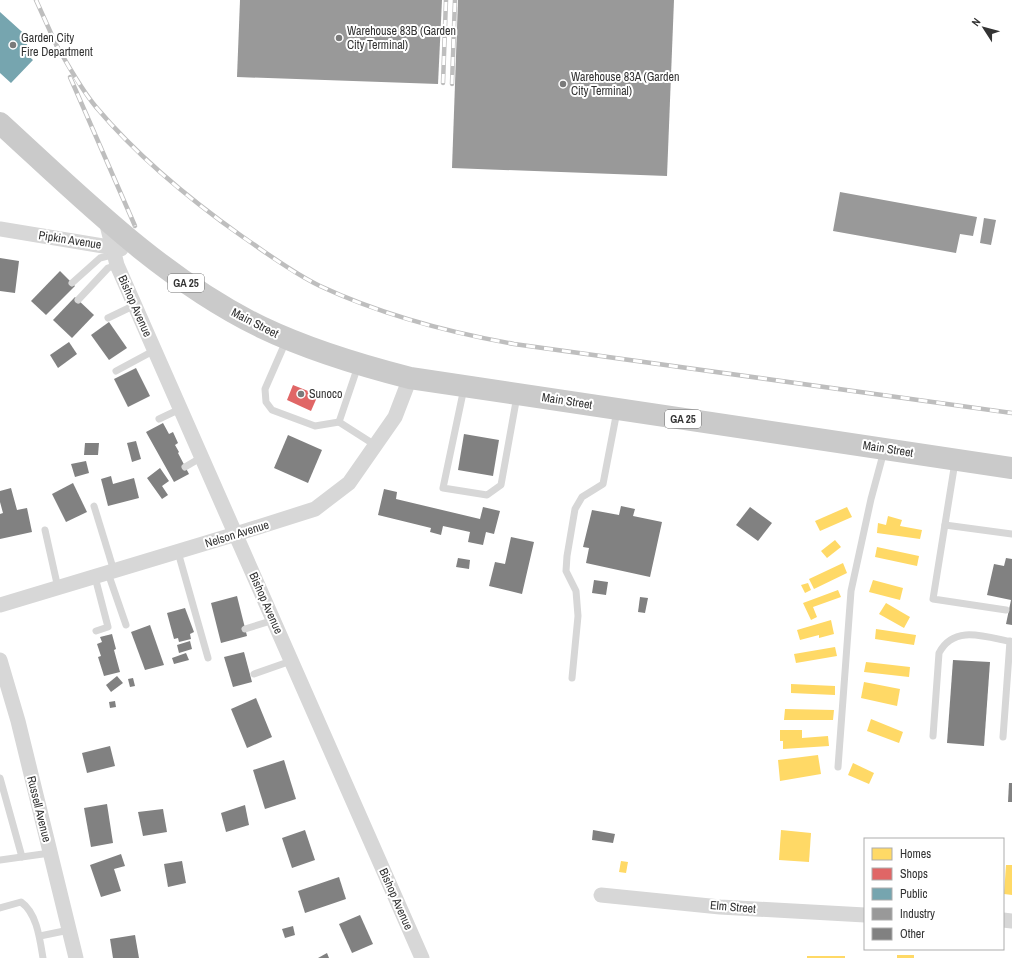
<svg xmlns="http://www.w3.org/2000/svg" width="1012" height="958" viewBox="0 0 1012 958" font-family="'Archivo Narrow',sans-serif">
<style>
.homes{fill:#ffd966}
.shops{fill:#e06666}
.public{fill:#76a5af}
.industry{fill:#999}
.building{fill:#818181}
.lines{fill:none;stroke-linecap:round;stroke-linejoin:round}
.lane{stroke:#d7d7d7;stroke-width:7}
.street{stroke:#d7d7d7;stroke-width:15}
.primary{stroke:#cacaca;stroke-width:22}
.rail-casing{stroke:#bebebe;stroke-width:4.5}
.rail{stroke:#fff;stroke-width:3;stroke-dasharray:9;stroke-linecap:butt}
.poi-dot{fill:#7a7a7a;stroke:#fff;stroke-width:1.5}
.labels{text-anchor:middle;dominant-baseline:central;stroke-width:4;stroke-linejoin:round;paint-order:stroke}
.shield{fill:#fff;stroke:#707070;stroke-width:1}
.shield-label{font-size:11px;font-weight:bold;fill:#333}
.poi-label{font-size:12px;fill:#333;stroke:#fff;text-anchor:start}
.street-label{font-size:12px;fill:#333;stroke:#fff}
</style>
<rect width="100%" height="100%" fill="#fff"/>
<g class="homes">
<polygon points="847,507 852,517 820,531 815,521"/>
<polygon points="888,516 902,520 900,526 922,530 920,539 877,533 878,523 886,525"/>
<polygon points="835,540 841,547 827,558 821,551"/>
<polygon points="877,547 919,556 917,566 875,557"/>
<polygon points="843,563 847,573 814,589 809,579"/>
<polygon points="873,580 903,588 900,600 869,592"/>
<polygon points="808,583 811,590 805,593 801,585"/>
<polygon points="838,590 841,597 813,607 817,617 811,620 803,603"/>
<polygon points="886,603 910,617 904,628 879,614"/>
<polygon points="831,620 834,634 819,638 819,635 800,640 797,630"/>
<polygon points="876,629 916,635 914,645 875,639"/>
<polygon points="835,647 837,656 796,663 794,654"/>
<polygon points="866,662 910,667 909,677 864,672"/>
<polygon points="864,682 900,689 897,706 861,698"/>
<polygon points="791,684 835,686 835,695 791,693"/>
<polygon points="785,709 834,710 833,720 784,720"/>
<polygon points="871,719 903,732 899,743 867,731"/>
<polygon points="780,730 802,730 802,738 828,736 829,746 783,749 783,741 780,741"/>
<polygon points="818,755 821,774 780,781 778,760"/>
<polygon points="853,763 874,773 869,784 848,775"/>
<polygon points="781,830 811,833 809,862 779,860"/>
<polygon points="621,861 628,862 626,873 619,872"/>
<polygon points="1006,865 1012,865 1012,895 1004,894"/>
<rect x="897" y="955" width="17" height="3"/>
<rect x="807" y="956" width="38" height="2"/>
</g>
<polygon class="shops" points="293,385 318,395 311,411 287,400"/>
<polygon class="public" points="0,12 31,40 22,50 33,60 11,83 0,73"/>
<g class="industry">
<polygon points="240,0 442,0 438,84 237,77"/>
<polygon points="458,0 674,0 667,176 452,168"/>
<polygon points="840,192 977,217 973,236 960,234 956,253 833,231"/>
<polygon points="984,218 996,220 991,245 980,243"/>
</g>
<g class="building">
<polygon points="0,258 19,261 15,293 0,291"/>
<polygon points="60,271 75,286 46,315 31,301"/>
<polygon points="75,297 94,315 72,338 53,320"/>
<polygon points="109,322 127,348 109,360 91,335"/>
<polygon points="69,342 77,354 58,368 50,355"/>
<polygon points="136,368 150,396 128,407 114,379"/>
<polygon points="163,423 169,434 173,432 178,443 175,445 179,452 178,453 189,474 174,482 146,432"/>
<polygon points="464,434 499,440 493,476 458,470"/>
<polygon points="288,435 322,450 308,483 274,468"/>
<polygon points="136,441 141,459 132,462 127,443"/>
<polygon points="85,443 99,443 98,455 84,455"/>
<polygon points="86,461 89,473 75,477 71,464"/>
<polygon points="160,468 169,481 162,486 168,495 162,499 147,478"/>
<polygon points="111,476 113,484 134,478 139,498 108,506 101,479"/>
<polygon points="73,483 87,512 66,522 52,494"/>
<polygon points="11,488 17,510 27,508 32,532 0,539 0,514 3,513 0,502 0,491"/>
<polygon points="384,489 397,492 396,499 480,519 483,507 500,511 494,534 486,532 483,545 468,542 470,532 443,526 441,535 430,532 431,528 378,515"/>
<polygon points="621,506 635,509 633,516 662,522 650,577 586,563 589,548 583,547 592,510 619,515"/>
<polygon points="750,507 772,523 758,541 736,525"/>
<polygon points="511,537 534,542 522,594 489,586 495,562 505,564"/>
<polygon points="458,558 470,560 469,569 456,567"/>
<polygon points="1006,558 1012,559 1012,625 1006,624 1011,600 987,595 994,564 1004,566"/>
<polygon points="594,580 608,582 606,595 592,593"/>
<polygon points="237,596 247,636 221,643 211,603"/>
<polygon points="640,597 648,598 645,613 638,612"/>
<polygon points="185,608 194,632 190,634 191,639 179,642 178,638 174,639 167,613"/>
<polygon points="150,625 164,665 145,670 131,632"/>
<polygon points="112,634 116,649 114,650 120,672 104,676 98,657 101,656 97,644 102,642 100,637"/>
<polygon points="190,641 192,649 179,653 177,645"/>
<polygon points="244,652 252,682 233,687 224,657"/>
<polygon points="186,653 189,660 174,664 172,658"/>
<polygon points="953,660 990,662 984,746 947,743"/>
<polygon points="117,676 123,683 111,692 106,685"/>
<polygon points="133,678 135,686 130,687 128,679"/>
<polygon points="256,698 272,737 247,748 231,709"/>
<polygon points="115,701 116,707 110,708 109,702"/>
<polygon points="110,746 115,766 87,773 82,753"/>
<polygon points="284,760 296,799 265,809 253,770"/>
<polygon points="1009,783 1012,783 1012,802 1008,802"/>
<polygon points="107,804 113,843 91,847 84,808"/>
<polygon points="245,805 249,825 226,832 221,813"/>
<polygon points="163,809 167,832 143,836 138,812"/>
<polygon points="305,830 315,860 292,868 282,838"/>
<polygon points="593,830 615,834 613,843 592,840"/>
<polygon points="121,854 125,866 114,869 121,891 101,897 90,865"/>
<polygon points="182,861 186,883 168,887 164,864"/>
<polygon points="339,877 346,899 305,913 298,891"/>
<polygon points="360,915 373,944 352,953 339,924"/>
<polygon points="293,926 295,935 285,938 282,929"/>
<polygon points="135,935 139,958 113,958 110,939"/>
<polygon points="327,953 329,958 318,958"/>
</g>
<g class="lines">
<g class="lane">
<polyline points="72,283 100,258 115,254"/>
<polyline points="78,300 108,268 117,265"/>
<polyline points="108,318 135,305"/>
<polyline points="286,341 265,389 266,402 272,410 315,426 339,422"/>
<polyline points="358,366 339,422 375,445"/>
<polyline points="116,371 155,350"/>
<polyline points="464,388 443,488 487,495 501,485 517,396"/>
<polyline points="159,419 180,409"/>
<polyline points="955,462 933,599 1006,610"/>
<polyline points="185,467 202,457"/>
<polyline points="94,506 114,571"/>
<polyline points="945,525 1012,534"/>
<polyline points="45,530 58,588"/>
<polyline points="178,552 208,658"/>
<polyline points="108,573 126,625"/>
<polyline points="95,577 108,627 96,631"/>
<polyline points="245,629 274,620"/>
<polyline points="254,674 291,661"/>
<polyline points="572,678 578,616 576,591 566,571 567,556 575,509 582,497 603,484 617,411"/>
<path d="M933 736 939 653C954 624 986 637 1012 642"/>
<polyline points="1003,737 1010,641"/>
<polyline points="838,767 851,591 871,499 884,451"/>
<polyline points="0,778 22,857"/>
<polyline points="0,860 50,853"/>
<path d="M0 908 21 902C37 913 40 940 43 958"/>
<polyline points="40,936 69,930"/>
</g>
<g class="street">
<polyline points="106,221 117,265 422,958"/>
<polyline points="0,229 121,249"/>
<polyline points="0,605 236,534 315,509 349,483 395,417 410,378"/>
<polyline points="0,660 18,721 76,958"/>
<polyline points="601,895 720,907 865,915"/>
<polyline points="1003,920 1012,921"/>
</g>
<path class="primary" d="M0 123C82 198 161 278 261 327 309 350 359 365 410 378L1012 468"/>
<g class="rail-casing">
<g id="rail">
<polyline points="36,0 59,51"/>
<path d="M57 46C69 67 81 89 96 107 139 158 189 199 243 237 268 254 293 273 320 286 382 315 447 332 514 344L1012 413"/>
<polyline points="70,77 135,226"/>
<polyline points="443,83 446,0"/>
<polyline points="452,84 455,0"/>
</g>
</g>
<use href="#rail" class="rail"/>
</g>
<g class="poi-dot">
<circle cx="339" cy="38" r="4"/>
<circle cx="13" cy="45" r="4"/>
<circle cx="563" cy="84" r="4"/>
<circle cx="301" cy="394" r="4"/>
</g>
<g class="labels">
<g class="shield">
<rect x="168" y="274" width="36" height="18" rx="3"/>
<rect x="665" y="410" width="36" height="18" rx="3"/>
</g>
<g class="shield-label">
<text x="186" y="283">GA 25</text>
<text x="683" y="419">GA 25</text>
</g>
<g class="poi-label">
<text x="347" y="31">Warehouse 83B (Garden<tspan x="347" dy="14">City Terminal)</tspan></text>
<text x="21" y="38">Garden City<tspan x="21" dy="14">Fire Department</tspan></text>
<text x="571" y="77">Warehouse 83A (Garden<tspan x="571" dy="14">City Terminal)</tspan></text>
<text x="309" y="394">Sunoco</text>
</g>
<g class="street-label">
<text transform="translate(70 240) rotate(9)">Pipkin Avenue</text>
<text transform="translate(135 306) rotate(66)">Bishop Avenue</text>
<text transform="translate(255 323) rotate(27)">Main Street</text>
<text transform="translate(567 401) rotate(9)">Main Street</text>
<text transform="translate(888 449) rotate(9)">Main Street</text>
<text transform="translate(237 534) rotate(-17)">Nelson Avenue</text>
<text transform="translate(266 603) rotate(66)">Bishop Avenue</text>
<text transform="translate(39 809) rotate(76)">Russell Avenue</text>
<text transform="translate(396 899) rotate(66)">Bishop Avenue</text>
<text transform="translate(733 907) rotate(5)">Elm Street</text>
</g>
</g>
<rect x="864" y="838" width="140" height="112" fill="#ffffff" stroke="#adadad"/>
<rect x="872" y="848" width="20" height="12" fill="#ffd966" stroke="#adadad"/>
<text x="900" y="858" font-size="12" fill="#333333">Homes</text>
<rect x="872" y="868" width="20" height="12" fill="#e06666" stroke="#adadad"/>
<text x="900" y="878" font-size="12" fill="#333333">Shops</text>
<rect x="872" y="888" width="20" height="12" fill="#76a5af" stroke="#adadad"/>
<text x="900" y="898" font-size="12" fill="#333333">Public</text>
<rect x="872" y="908" width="20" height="12" fill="#999999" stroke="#adadad"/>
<text x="900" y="918" font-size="12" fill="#333333">Industry</text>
<rect x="872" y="928" width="20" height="12" fill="#818181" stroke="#adadad"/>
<text x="900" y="938" font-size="12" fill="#333333">Other</text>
<g transform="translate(984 28) rotate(306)" stroke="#ffffff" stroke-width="3" paint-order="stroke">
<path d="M0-3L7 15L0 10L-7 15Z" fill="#333333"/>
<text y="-6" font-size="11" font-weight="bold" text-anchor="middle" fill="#333333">N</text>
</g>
</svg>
